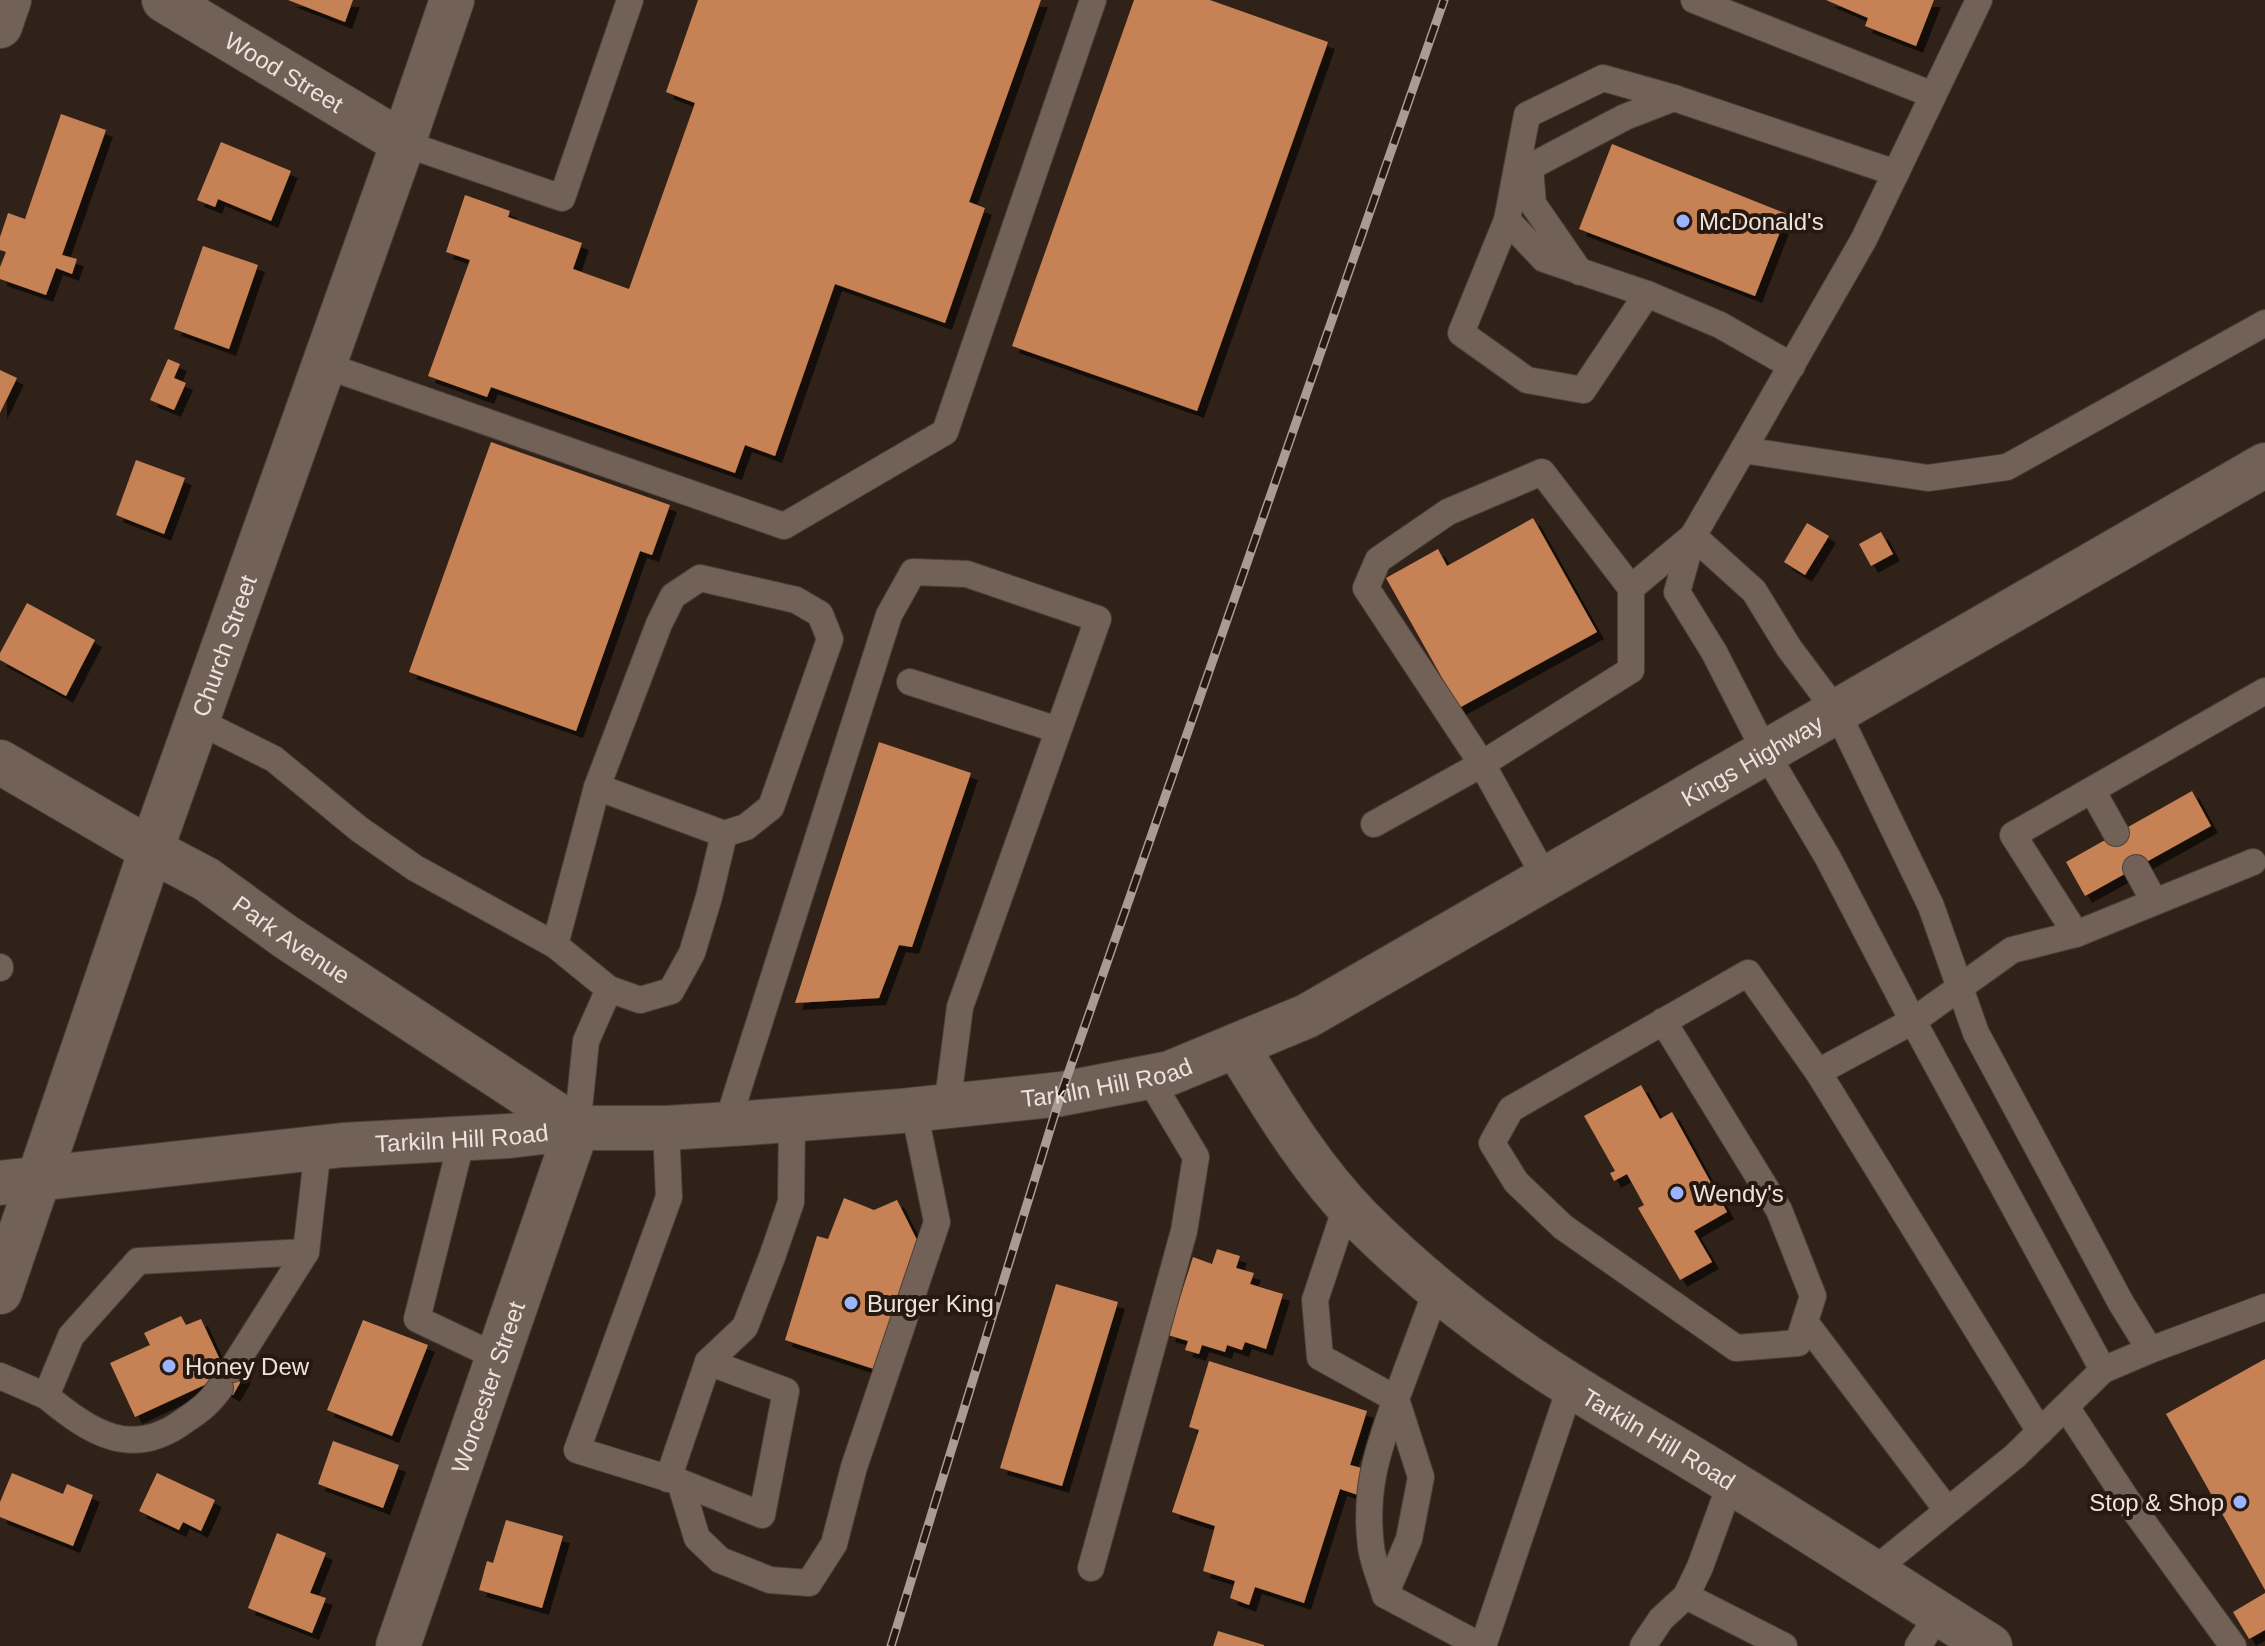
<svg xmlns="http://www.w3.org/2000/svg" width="2265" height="1646" viewBox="0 0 2265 1646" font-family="Arial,sans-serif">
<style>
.building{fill:#c68154;filter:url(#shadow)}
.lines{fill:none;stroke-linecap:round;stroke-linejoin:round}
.lane-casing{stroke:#4b3f38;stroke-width:28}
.street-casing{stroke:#4b3f38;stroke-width:46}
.secondary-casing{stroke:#4b3f38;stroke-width:46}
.lane{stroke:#726157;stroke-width:26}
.street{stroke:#726157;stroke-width:44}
.secondary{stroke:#726157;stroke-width:44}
.rail-casing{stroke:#a89c95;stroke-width:9}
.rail{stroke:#271910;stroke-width:6;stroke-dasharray:18;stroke-linecap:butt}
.poi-dot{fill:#9cb4fd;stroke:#271910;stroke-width:3}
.labels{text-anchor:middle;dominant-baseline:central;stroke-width:8;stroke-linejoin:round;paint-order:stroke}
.street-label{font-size:24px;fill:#ede3dd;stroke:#271910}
.poi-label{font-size:24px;fill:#ede3dd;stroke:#271910;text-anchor:start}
</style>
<defs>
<filter id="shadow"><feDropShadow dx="7" dy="7" stdDeviation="0" flood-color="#0009"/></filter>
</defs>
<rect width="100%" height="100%" fill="#312219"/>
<g class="building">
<polygon points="288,0 353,0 345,22"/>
<polygon points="698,0 1041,0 969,202 985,208 945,323 835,284 775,456 745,445 735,473 491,387 487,397 428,376 470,260 446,252 465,195 510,211 508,217 582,243 573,269 629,289 695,103 666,92"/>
<polygon points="1134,0 1210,0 1328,42 1197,411 1012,346"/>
<polygon points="1826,0 1934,0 1916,46 1865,26 1868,18"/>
<polygon points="61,114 106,130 62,255 77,259 72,274 56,268 46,295 0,279 0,267 6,252 0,250 0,237 8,213 25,219"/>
<polygon points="221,142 291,171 271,221 218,199 215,207 197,200"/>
<polygon points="1612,144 1787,214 1755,296 1579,229"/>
<polygon points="203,246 258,265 229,349 174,329"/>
<polygon points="168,359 180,364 174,378 186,383 174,410 150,400"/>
<polygon points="0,370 17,378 0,413"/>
<polygon points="491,442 670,505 652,555 640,551 576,731 409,672"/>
<polygon points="136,460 185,478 164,534 116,515"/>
<polygon points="1533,518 1597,632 1459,708 1386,578 1438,549 1447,566"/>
<polygon points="1807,523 1829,536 1805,575 1784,562"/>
<polygon points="1881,532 1893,554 1871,566 1859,544"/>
<polygon points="27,603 95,640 66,696 0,660 0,653"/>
<polygon points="879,742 971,773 912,947 899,945 879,998 795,1003"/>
<polygon points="2192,791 2211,826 2085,896 2066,862"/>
<polygon points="1641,1085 1660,1119 1672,1112 1727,1212 1694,1231 1712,1262 1680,1280 1638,1208 1644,1205 1627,1174 1614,1181 1610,1173 1615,1171 1584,1116"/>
<polygon points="844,1198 874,1210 897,1200 917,1240 883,1372 785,1340 817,1236 828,1239"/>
<polygon points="1217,1249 1240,1256 1236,1268 1254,1273 1250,1284 1283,1294 1266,1349 1245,1342 1242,1350 1227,1345 1225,1352 1202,1345 1199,1354 1185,1350 1188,1341 1168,1335 1193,1257 1212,1264"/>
<polygon points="1056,1284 1118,1302 1062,1486 1000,1468"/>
<polygon points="181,1316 186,1325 201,1319 221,1362 244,1376 233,1395 211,1382 135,1417 110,1363 150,1345 144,1333"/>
<polygon points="363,1320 428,1345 392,1436 327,1410"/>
<polygon points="2265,1359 2265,1590 2166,1414"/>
<polygon points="1209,1361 1367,1411 1350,1465 1369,1470 1361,1496 1340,1489 1304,1603 1255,1587 1249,1605 1230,1598 1235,1581 1203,1571 1215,1526 1172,1512 1199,1430 1189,1427"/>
<polygon points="333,1441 399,1465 383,1508 318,1484"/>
<polygon points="12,1473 63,1494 67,1484 93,1495 73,1546 0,1517 0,1502"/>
<polygon points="157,1473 215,1500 201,1531 183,1522 179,1530 139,1511"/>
<polygon points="506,1520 563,1536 542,1608 479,1590 487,1561 493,1563"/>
<polygon points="277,1533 326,1553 310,1593 326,1598 312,1633 248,1608"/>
<polygon points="2265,1593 2265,1630 2249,1639 2233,1612"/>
<polygon points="1218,1631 1264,1645 1264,1646 1213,1646"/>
</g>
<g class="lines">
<g class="lane-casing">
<g id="lane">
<polyline points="1694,0 1933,95"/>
<polyline points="1674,98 1603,78 1527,115 1507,220 1544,259 1647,294 1720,325 1792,366"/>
<polyline points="403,143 562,198 630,0"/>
<polyline points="1507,220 1461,333 1527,380 1583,390 1647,294"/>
<polyline points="1580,272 1533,204 1530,167 1625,117 1674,98 1896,173"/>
<polyline points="324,365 784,526 945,432 1093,0"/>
<polyline points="1743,450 1864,239 1979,0"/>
<polyline points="1693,536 1754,591 1789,648 1837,712 1931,906 1976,1033 2121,1303 2150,1350"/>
<polyline points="1631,588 1542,472 1448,512 1378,560 1366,588 1482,764 1631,670 1631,588 1693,536"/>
<polyline points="910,682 1058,730"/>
<polyline points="198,721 274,759 359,829 415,868 555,945"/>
<polyline points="597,787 659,624 673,596 700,578 796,600 820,614 830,639 771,807 746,827 724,834"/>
<polyline points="2092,790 2116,833"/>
<polyline points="1374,824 1482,764 1546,879"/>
<polyline points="2136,868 2154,901"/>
<polyline points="2076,934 2253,862"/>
<polyline points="0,967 0,968"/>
<polyline points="1663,1021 1779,1210 1813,1296 1798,1343 1736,1348 1563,1227 1516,1182 1492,1143 1511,1109 1748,973 1818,1072"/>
<polyline points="727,1124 889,615 913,572 967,574 1098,619 960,1007 947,1107"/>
<polyline points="577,1128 586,1041 609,989 640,1000 671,991 692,953 709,897 724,834 597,787 555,945 609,989"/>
<polyline points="666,1128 669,1197 577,1450 680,1482 762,1515 786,1391 708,1362 668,1479"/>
<polyline points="462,1139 417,1319 497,1357"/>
<path d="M1347 1204 1315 1300 1320 1357 1396 1399C1377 1452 1364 1490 1371 1547 1373 1563 1381 1580 1385 1595"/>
<polyline points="1437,1289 1396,1399 1421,1477 1409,1539 1385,1595 1481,1646"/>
<polyline points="1805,1322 1947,1510"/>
<polyline points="708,1362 745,1327 772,1257 791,1202 792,1120"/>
<polyline points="232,1369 306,1252"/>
<polyline points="2103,1370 1913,1021 1828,858 1766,753 1714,652 1677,592 1693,536 1743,450 1928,478 2007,467 2265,323"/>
<polyline points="0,1376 46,1396 71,1336 138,1261 306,1252 318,1148"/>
<path d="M46 1396C90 1432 131 1460 184 1421 199 1411 210 1403 220 1388"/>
<polyline points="2066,1407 2127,1500 2233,1646"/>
<polyline points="2040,1432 1818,1072 1913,1021 2012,950 2076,934 2013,835 2265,691"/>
<polyline points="680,1482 697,1538 720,1560 770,1580 809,1583 834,1544 854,1467 937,1222 914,1110"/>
<polyline points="1731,1482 1700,1567 1686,1596 1784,1646"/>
<polyline points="1091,1568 1184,1231 1196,1157 1149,1078"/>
<polyline points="1872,1572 2015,1456 2103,1370 2150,1350 2265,1307"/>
<polyline points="1483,1646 1571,1385"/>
<polyline points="1643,1646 1661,1619 1686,1596"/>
<polyline points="1918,1646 1939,1614"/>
</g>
</g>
<g class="street-casing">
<g id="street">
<polyline points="0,26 9,0"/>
<path id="s1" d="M1237 1047C1274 1107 1310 1168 1360 1219 1410 1269 1465 1314 1523 1354 1589 1400 1661 1438 1729 1481 1817 1535 1903 1591 1990 1646"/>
<path id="s2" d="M398 1646 577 1128"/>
</g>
</g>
<g class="secondary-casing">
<g id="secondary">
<path id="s3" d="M164 0 403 143"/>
<path id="s4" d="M0 762 151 850 206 879 286 937 577 1128"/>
<path id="s5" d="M0 1183 343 1145 509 1136 577 1128H666L747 1123 901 1111 1061 1094 1170 1073 1307 1016 2265 465"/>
<path id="s6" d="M0 1292 151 850 403 143 452 0"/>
</g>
</g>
<use href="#lane" class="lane"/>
<use href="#street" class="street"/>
<use href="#secondary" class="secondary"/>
<g class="rail-casing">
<polyline id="rail" points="891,1646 1061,1094 1444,0"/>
</g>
<use href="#rail" class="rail"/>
</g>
<g class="poi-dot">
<circle cx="1683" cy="221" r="8"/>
<circle cx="1677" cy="1193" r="8"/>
<circle cx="851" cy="1303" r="8"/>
<circle cx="169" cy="1366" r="8"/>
<circle cx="2240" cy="1502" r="8"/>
</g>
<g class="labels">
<g class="street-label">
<text stroke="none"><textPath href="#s3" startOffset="140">Wood Street</textPath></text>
<text stroke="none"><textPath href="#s6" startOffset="684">Church Street</textPath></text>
<text stroke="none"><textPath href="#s5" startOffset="1838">Kings Highway</textPath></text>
<text stroke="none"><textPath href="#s4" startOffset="342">Park Avenue</textPath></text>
<text stroke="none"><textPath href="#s5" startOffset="1112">Tarkiln Hill Road</textPath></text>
<text stroke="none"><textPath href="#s5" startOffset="464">Tarkiln Hill Road</textPath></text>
<text stroke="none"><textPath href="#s2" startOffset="274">Worcester Street</textPath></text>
<text stroke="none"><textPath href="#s1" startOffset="584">Tarkiln Hill Road</textPath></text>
</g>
<g class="poi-label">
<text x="1699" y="221">McDonald's</text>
<text x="1693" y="1193">Wendy's</text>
<text x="867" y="1303">Burger King</text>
<text x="185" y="1366">Honey Dew</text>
<text x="2224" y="1502" text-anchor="end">Stop &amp; Shop</text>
</g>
</g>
</svg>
